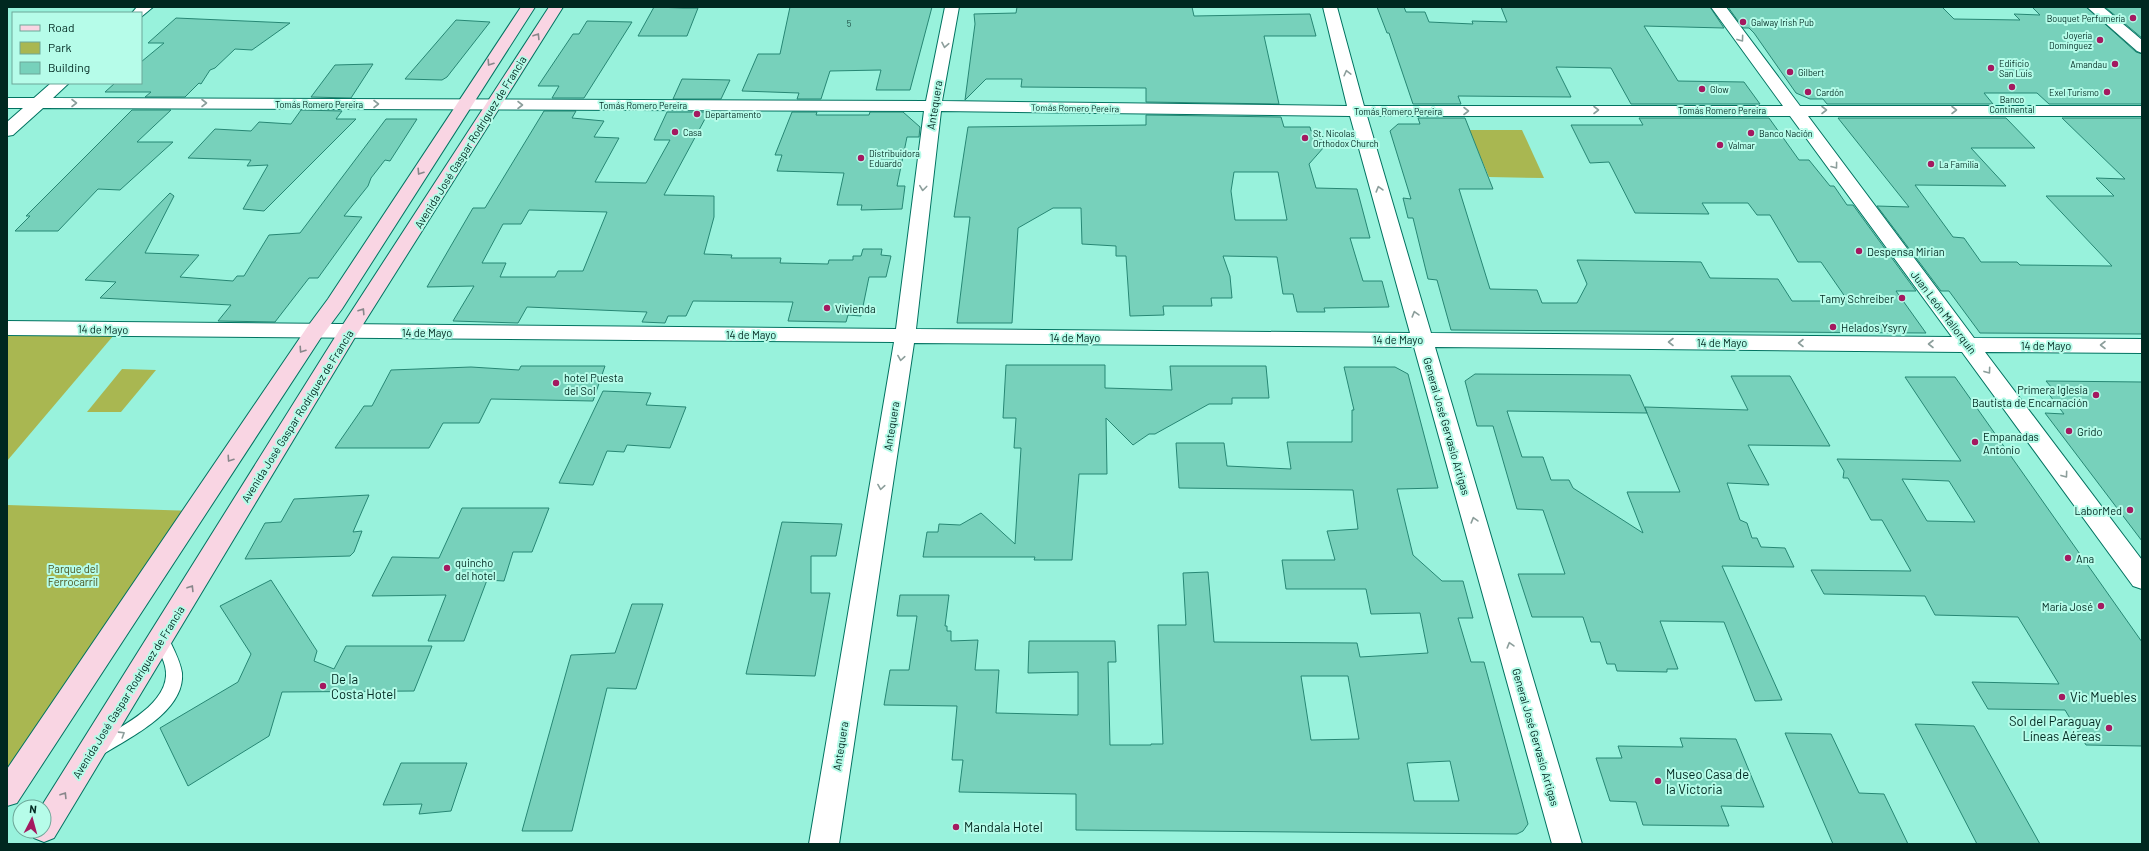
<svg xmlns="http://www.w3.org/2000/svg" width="2149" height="851" viewBox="0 0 2149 851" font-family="Barlow,sans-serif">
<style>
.green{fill:#a9b751}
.building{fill:#77d1bb;stroke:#278774;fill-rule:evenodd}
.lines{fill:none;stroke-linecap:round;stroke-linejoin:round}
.service-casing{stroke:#027361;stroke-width:2}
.minor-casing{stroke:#027361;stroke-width:2}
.secondary-casing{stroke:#027361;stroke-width:2}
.service{fill:#fff;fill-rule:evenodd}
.minor{fill:#fff;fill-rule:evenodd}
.secondary{fill:#f9d5e3;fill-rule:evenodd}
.oneway{stroke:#89878b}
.oneway2{stroke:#8c9e9b}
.poi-dot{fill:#a41960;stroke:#b6fce9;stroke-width:1.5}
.labels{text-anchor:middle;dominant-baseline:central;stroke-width:4;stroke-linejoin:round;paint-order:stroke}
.far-poi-label{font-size:9px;fill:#002820;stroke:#b6fce9;text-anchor:start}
.number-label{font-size:9px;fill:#1e5247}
.far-street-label{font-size:9px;fill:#002820;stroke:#b6fce9}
.street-label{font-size:11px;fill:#002820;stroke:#b6fce9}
.poi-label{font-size:11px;fill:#002820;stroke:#b6fce9;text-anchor:start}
.park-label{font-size:11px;fill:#484f1a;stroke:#b6fce9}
.near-poi-label{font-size:13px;fill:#002820;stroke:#b6fce9;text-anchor:start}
</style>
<rect width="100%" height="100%" fill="#98f2dc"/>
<g class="green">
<polygon points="1469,130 1522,130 1544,178 1489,177"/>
<polygon points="7,328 119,329 7,461"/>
<polygon points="122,369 156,370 121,412 87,412"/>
<polygon points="7,505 195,511 7,795"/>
</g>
<g class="building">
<polygon points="654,7 683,8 698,8 687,36 638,36"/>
<polygon points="790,7 932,7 910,90 876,90 881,70 830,71 821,99 797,99 799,93 742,91 758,54 780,54"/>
<polygon points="1017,7 1192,7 1194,16 1310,14 1316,36 1264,36 1279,104 1146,102 1146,88 1021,87 1022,79 986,79 965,100 975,24 974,14 1016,13"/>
<polygon points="1377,7 1404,7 1406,12 1425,12 1429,22 1473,24 1472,21 1507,22 1501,7 1710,7 1724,28 1644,26 1678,81 1744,82 1760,104 1631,104 1611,68 1556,67 1571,97 1458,96 1461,104 1413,104 1389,33 1387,33"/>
<polygon points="1728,7 1942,7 1954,19 2020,20 2014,14 2040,15 2032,7 2086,7 2136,52 2142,54 2142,104 2049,104 2037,93 1984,93 1993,104 1827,104 1823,99 1810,99 1796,93 1754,33 1749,28 1743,28"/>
<polygon points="2105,7 2142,7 2142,38"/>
<polygon points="176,18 290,23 252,50 235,49 215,68 210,70 201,84 199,83 185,97 145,97 151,92 105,92 115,83 141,83 141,62 164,43 148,43"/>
<polygon points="456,20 490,22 447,77 442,80 405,79"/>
<polygon points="587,21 632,22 584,98 552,98 559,86 538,86 573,34 579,34"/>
<polygon points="373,64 351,98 311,97 335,65"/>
<polygon points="682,79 730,80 721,99 673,99"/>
<polygon points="132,110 171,110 137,142 173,142 120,190 98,189 58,231 15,231 30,216 26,216"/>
<polygon points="301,110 342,111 336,119 356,119 264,211 243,209 268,165 247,166 251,160 188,158 215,129 251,131 259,122 291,124"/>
<path d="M544 111H576L572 118 604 121 594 137 619 138 595 182 646 183 670 140H654L667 112H715L713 117H706L664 195 714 196V217L704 254 732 255 731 258H781L780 263 828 264 829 260H853V256H861L863 249H882L881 255 891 256 886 277H869L861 316 848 315 846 322 788 321 793 302 693 301 686 316H668L665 323 642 322 647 312 527 307 518 323 453 321 474 286 427 287 473 208H485ZM529 210 607 212 583 271H558L555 277H500L506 263H482L503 224H521Z"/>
<polygon points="792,112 817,112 816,115 869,115 870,112 903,112 920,127 919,137 907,137 897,186 905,186 902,209 861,210 862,205 837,205 844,173 777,171 782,155 775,155"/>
<path d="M1146 115 1281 117 1284 127H1310L1311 131H1319L1324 147 1309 164 1316 188 1357 189 1370 238H1350L1363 281H1382L1389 307 1324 308 1325 312H1297L1293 294H1283L1277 257 1223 256 1230 276 1232 298H1211L1212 306H1163L1164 315 1130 316 1126 256H1116V246L1082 244 1081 208H1053L1018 228 1012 323H957L970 217H954L968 127 1146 125ZM1234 172H1278L1287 220H1235L1231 191Z"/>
<polygon points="1418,118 1465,118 1493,189 1459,189 1490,289 1537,290 1542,303 1577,303 1587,284 1577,260 1701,262 1710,278 1778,279 1792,301 1848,301 1821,262 1798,262 1770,215 1757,215 1748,203 1702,203 1709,214 1635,213 1609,162 1590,163 1571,125 1643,125 1639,118 1769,118 1799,160 1809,160 1830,186 1834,186 1847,205 1853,205 1916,291 1896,291 1926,333 1451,330 1437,280 1428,279 1413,218 1408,218 1403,198 1411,199 1390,131 1398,124 1420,124"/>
<polygon points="1838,118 2006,118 2035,148 1971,148 2006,186 1915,185 1953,237 1964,238 1981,262 2017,262 2020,265 2112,266 2046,196 2114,196 2096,178 2125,179 2062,118 2142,118 2142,334 1980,333 1949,291 1941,291 1877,206 1909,207"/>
<polygon points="386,119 417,119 390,161 385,160 371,178 368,186 344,216 362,217 318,278 309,278 275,322 218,321 231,305 100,298 116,282 85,280 170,193 174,196 145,253 199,255 180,277 233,281 237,276 244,276 269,235 300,233"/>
<polygon points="1006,365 1105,365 1105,388 1172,390 1170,366 1266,366 1269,398 1232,398 1232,404 1209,404 1155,434 1149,434 1133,445 1106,418 1107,474 1079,474 1072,560 1034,560 1035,557 923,557 927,532 938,532 939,524 960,525 981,513 1015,544 1021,448 1014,448 1016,418 1003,418"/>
<polygon points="521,366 605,366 593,401 491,399 479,423 443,423 429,448 335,448 364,406 372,406 391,370 471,367 519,370"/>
<path d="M1344 367H1395L1408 374 1438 488 1397 489 1413 555 1442 581H1463L1473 618H1458L1471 662H1484L1528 824 1523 831 1517 834 1076 830V794L959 792 963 760H952L957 706 884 705 890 670H909L917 616H897L900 595H949L945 626H947V631H951V641L978 640 975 670H999L996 713 1078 715V672L1028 673 1029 641H1115L1116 662H1108L1110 745H1151V744H1163L1158 625H1186L1183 573 1208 572 1214 642 1357 643 1360 657 1428 653 1420 613 1371 614 1366 589H1286L1282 560H1335L1327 531 1358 529 1353 490 1179 488 1176 443H1224L1227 466 1291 469 1287 442H1352V410H1354ZM1301 676H1348L1359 739 1311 740ZM1450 761 1459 801H1414L1407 763Z"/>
<path d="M1475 374 1630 375 1647 413 1645 407 1748 410 1731 376H1790L1830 446 1748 445 1769 485 1727 483 1740 520 1747 523 1752 538H1757L1761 547 1785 548 1794 567 1722 566 1782 700 1755 701 1724 622 1660 621 1678 669H1667V672L1617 671 1615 664H1607L1600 642H1591L1583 617H1532L1518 574H1565L1543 510 1517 509 1493 426H1477L1465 381ZM1507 411 1647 413 1680 492H1627L1643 533 1573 488 1569 480H1551L1543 457H1522Z"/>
<path d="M1905 377H1955L2142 642V746L2086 745 2065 710 1988 709 1972 682 2059 684 2018 617 1935 615 1925 596 1824 594 1811 570 1911 571 1882 520H1871L1848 478H1843L1844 471 1837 459 1961 461ZM1902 479 1949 481 1975 522 1927 521Z"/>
<polygon points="2046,381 2142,382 2142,541 2045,413 2064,414 2044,388 2052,388"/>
<polygon points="603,391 651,393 646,405 686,407 670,448 627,445 624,452 607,451 593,485 559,483"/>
<polygon points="369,495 353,532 362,531 354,552 350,556 245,559 265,523 281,522 294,499"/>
<polygon points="462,508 549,508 532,552 513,552 504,581 487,580 464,641 428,641 446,595 372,596 392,557 439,558"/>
<polygon points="782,522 842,524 836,556 811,556 811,593 830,593 815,676 746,674"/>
<polygon points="271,580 317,651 314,661 334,669 346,646 432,646 414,691 282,692 269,736 188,786 160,728 238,682 251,654 220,606"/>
<polygon points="632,604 663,604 636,689 607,688 572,831 522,831 571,655 615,653"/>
<polygon points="1915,724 1974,726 2040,844 1977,844"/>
<polygon points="1785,733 1831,734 1859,793 1884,794 1908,844 1833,844"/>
<polygon points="1680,738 1736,739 1764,807 1721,806 1729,826 1643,825 1636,802 1610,801 1596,758 1622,758 1618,746 1683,747"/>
<polygon points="401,763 467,763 451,811 419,814 422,804 383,805"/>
</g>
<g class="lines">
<g class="service-casing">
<path id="service" d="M161 632 166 633C172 646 180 660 182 673 185 711 131 737 105 753L99 756 93 753 91 748 93 743C117 729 164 707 166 676 167 663 158 650 153 638L156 633Z"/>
</g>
<g class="minor-casing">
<g id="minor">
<polygon points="137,7 153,7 141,17 141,13 132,13"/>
<path d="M945 7H959L942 101 1347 106 1323 7H1337L1364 106H1783L1711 7H1726L1800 106H2142V116H1808L1974 338 2142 339V353L1985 352 2142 560V589L2133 586 1962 352 1435 347 1582 844H1552L1414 347 914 343 839 844H809L894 342 7 335V321L896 329 924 111 43 108 13 135 7 136V122L23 108H7V98H34L51 83H69L53 98 926 101ZM941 111 1350 116 1410 333 916 329ZM1367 116H1790L1952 337 1431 333Z"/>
<polygon points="2087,7 2103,7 2142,40 2142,53 2137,51"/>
</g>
</g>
<g class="secondary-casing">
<g id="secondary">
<polygon points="521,7 535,7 342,309 322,336 17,803 7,806 7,769 308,326 328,299"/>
<polygon points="549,7 563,7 357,334 54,838 44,842 34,838 31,831 44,831 44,807 41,807 342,326"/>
</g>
</g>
<use href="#service" class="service"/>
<use href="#minor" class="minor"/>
<use href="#secondary" class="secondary"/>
</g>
<defs><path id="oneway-chevron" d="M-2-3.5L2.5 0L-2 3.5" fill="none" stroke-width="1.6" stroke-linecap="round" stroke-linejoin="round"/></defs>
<g class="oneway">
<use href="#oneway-chevron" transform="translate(537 36) rotate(-58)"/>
<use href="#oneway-chevron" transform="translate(490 63) rotate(123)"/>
<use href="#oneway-chevron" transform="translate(420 172) rotate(123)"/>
<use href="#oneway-chevron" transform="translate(362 311) rotate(-57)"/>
<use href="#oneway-chevron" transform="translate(302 350) rotate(124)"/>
<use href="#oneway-chevron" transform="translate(230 459) rotate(124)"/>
<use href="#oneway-chevron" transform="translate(191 588) rotate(-58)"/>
<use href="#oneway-chevron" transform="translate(64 795) rotate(-58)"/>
</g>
<g class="oneway2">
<use href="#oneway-chevron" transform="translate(1741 39) rotate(54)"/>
<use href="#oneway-chevron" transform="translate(945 45) rotate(101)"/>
<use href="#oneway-chevron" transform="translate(1347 73) rotate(-104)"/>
<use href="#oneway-chevron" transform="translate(74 103)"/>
<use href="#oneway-chevron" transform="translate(204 103)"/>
<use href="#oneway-chevron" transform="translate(376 104)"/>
<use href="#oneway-chevron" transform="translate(520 105)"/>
<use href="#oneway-chevron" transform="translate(1596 110)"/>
<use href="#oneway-chevron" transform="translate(1824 110)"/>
<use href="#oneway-chevron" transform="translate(1954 110)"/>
<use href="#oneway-chevron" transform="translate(1466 111)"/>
<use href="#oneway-chevron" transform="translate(1835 166) rotate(53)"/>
<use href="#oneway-chevron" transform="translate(923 188) rotate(97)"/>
<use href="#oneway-chevron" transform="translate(1379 189) rotate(-106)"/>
<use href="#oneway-chevron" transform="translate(1415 314) rotate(-106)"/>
<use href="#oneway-chevron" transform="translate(1671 342) rotate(-180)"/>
<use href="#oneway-chevron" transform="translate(1801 343) rotate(-180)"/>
<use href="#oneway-chevron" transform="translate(1931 344) rotate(-180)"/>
<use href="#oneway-chevron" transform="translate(2103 345) rotate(-180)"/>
<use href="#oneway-chevron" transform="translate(901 358) rotate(99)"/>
<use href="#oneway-chevron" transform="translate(1988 371) rotate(54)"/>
<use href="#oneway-chevron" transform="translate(2065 475) rotate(54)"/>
<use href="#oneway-chevron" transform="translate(881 487) rotate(99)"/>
<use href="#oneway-chevron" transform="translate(1474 520) rotate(-106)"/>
<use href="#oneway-chevron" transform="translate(1510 645) rotate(-106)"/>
<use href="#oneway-chevron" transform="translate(122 734) rotate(-32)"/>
</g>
<g class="poi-dot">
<circle cx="2133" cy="18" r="4"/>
<circle cx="1743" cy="22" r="4"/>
<circle cx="2100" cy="40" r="4"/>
<circle cx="2115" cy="64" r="4"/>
<circle cx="1991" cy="68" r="4"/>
<circle cx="1790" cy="72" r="4"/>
<circle cx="2012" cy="87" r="4"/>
<circle cx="1702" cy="89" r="4"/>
<circle cx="1808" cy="92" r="4"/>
<circle cx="2107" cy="92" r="4"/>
<circle cx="697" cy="114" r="4"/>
<circle cx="675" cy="132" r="4"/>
<circle cx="1751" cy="133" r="4"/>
<circle cx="1305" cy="138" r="4"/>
<circle cx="1720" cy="145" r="4"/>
<circle cx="861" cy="158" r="4"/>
<circle cx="1931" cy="164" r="4"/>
<circle cx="1859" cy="251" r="4"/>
<circle cx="1902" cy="298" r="4"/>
<circle cx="827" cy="308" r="4"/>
<circle cx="1833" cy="327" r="4"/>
<circle cx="556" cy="383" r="4"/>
<circle cx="2096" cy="395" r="4"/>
<circle cx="2069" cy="431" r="4"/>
<circle cx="1975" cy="442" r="4"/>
<circle cx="2130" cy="510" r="4"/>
<circle cx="2068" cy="558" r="4"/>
<circle cx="447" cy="568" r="4"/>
<circle cx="2101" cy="606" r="4"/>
<circle cx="323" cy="686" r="4"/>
<circle cx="2062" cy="697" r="4"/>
<circle cx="2109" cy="728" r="4"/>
<circle cx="1658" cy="781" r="4"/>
<circle cx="956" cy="827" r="4"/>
</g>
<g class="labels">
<g class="far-poi-label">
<text x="2125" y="18" text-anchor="end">Bouquet Perfumería</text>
<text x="1751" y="22">Galway Irish Pub</text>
<text x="2092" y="35" text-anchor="end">Joyería<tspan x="2092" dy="10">Domínguez</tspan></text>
<text x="1999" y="63">Edificio<tspan x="1999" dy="10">San Luis</tspan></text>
<text x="2107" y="64" text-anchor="end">Amandau</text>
<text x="1798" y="72">Gilbert</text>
<text x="1710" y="89">Glow</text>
<text x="1816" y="92">Cardón</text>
<text x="2099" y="92" text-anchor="end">Exel Turismo</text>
<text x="2012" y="99" text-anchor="middle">Banco<tspan x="2012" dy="10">Continental</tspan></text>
<text x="705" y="114">Departamento</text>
<text x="683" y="132">Casa</text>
<text x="1313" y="133">St. Nicolas<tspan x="1313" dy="10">Orthodox Church</tspan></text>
<text x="1759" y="133">Banco Nación</text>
<text x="1728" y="145">Valmar</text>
<text x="869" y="153">Distribuidora<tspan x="869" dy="10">Eduardo</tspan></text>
<text x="1939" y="164">La Familia</text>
</g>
<g class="number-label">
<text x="849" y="23">5</text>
</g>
<g class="far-street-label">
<text x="319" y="104">Tomás Romero Pereira</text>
<text x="643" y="105">Tomás Romero Pereira</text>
<text transform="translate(1075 108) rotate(1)">Tomás Romero Pereira</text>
<text x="1722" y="110">Tomás Romero Pereira</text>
<text x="1398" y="111">Tomás Romero Pereira</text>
</g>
<g class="street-label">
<text transform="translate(934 105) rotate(-81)">Antequera</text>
<text transform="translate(470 142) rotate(-58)">Avenida José Gaspar Rodríguez de Francia</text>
<text transform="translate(1944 312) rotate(53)">Juan León Mallorquín</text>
<text transform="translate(103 329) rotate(1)">14 de Mayo</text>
<text x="427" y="332">14 de Mayo</text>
<text x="751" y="334">14 de Mayo</text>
<text x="1075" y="337">14 de Mayo</text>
<text x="1398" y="339">14 de Mayo</text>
<text x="1722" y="342">14 de Mayo</text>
<text x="2046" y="345">14 de Mayo</text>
<text transform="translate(297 416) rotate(-58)">Avenida José Gaspar Rodríguez de Francia</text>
<text transform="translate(891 426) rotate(-81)">Antequera</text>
<text transform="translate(1447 426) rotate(74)">General José Gervasio Artigas</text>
<text transform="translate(128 692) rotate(-58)">Avenida José Gaspar Rodríguez de Francia</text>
<text transform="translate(1536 737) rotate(74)">General José Gervasio Artigas</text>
<text transform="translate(840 746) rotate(-81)">Antequera</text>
</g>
<g class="poi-label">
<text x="1867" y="251">Despensa Mirian</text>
<text x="1894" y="298" text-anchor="end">Tamy Schreiber</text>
<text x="835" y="308">Vivienda</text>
<text x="1841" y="327">Helados Ysyry</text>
<text x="564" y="377">hotel Puesta<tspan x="564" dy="13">del Sol</tspan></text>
<text x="2088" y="389" text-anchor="end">Primera Iglesia<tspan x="2088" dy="13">Bautista de Encarnación</tspan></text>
<text x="2077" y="431">Grido</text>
<text x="1983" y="436">Empanadas<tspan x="1983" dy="13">Antonio</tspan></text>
<text x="2122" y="510" text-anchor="end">LaborMed</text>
<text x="2076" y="558">Ana</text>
<text x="455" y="562">quincho<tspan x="455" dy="13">del hotel</tspan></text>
<text x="2093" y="606" text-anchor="end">María José</text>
</g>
<g class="park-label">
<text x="73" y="568">Parque del<tspan x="73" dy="13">Ferrocarril</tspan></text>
</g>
<g class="near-poi-label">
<text x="331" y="679">De la<tspan x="331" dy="15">Costa Hotel</tspan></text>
<text x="2070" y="697">Vic Muebles</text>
<text x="2101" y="721" text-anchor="end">Sol del Paraguay<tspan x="2101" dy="15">Líneas Aéreas</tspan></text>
<text x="1666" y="774">Museo Casa de<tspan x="1666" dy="15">la Victoria</tspan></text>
<text x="964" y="827">Mandala Hotel</text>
</g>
</g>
<rect width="2149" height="851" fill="none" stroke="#002820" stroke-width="16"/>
<rect x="12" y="12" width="130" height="72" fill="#b6fce9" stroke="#6da799"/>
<rect x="20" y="25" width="20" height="6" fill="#f9d5e3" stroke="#6da799"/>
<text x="48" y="32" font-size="12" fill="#002820">Road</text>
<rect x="20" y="42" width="20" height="12" fill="#a9b751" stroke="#6da799"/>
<text x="48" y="52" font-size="12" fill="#002820">Park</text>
<rect x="20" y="62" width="20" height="12" fill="#77d1bb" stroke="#6da799"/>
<text x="48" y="72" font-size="12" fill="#002820">Building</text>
<g transform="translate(32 819) rotate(6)"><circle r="19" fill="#b6fce9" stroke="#6da799"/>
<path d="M0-3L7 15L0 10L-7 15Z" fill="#a41960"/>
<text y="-6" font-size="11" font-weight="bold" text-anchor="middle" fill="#002820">N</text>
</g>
</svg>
